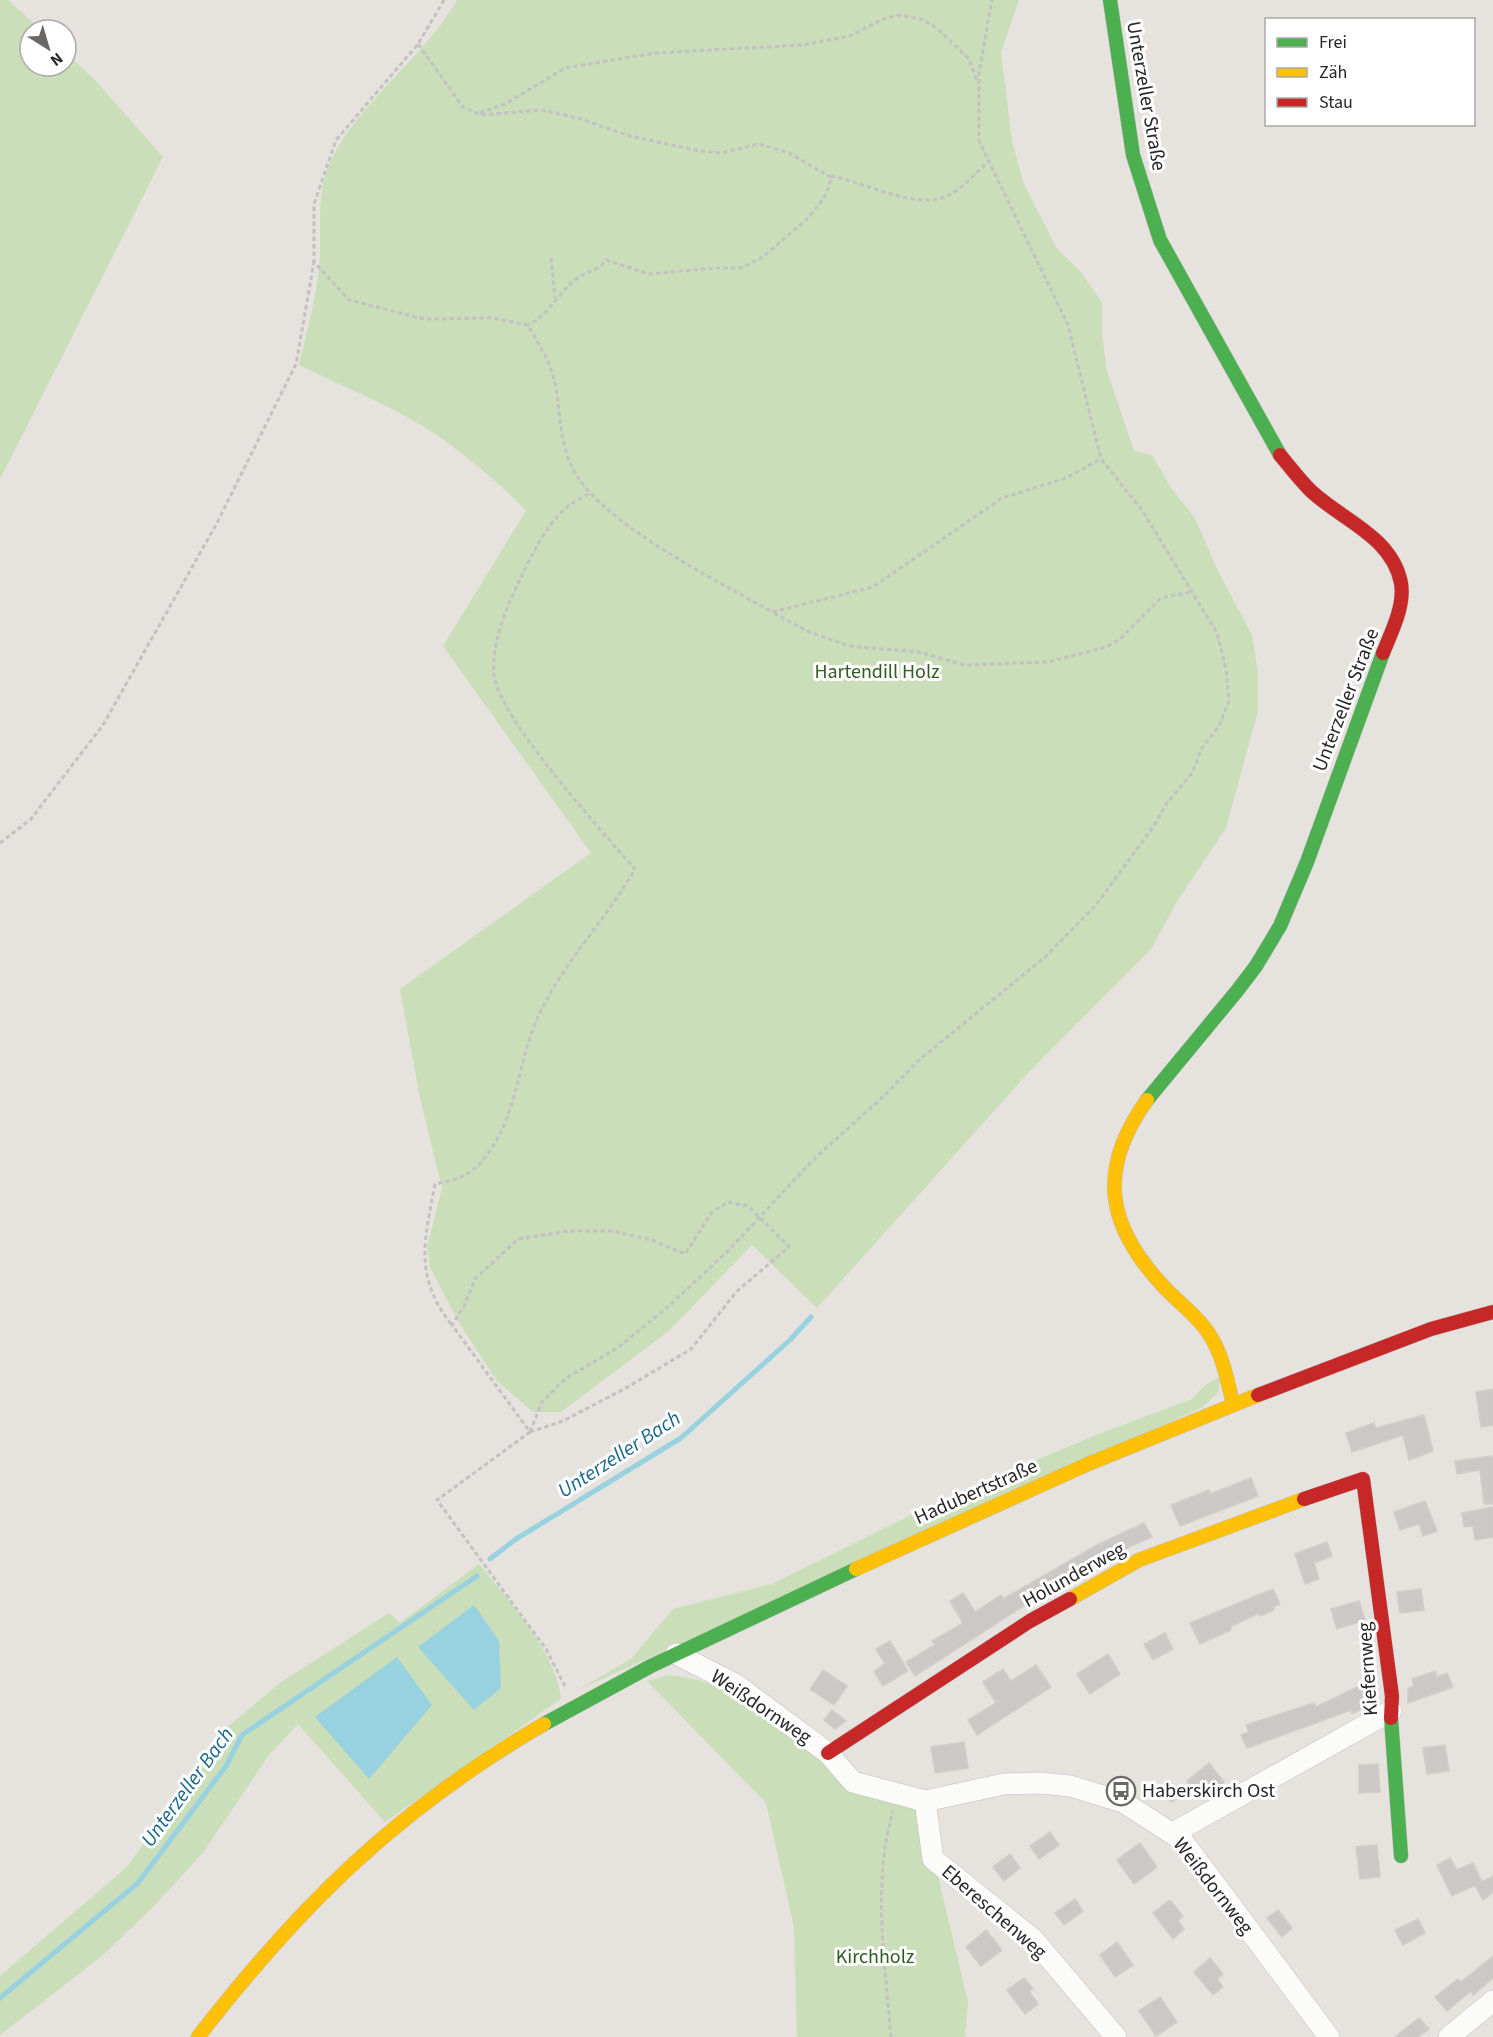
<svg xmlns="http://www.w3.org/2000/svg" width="1493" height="2037" viewBox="0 0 1493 2037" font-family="'Source Sans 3',sans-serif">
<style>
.green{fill:#cadeb9}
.water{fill:#98d1e0}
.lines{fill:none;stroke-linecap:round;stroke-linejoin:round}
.stream{stroke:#98d1e0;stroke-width:5}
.building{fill:#cbc8c5;stroke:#d0cdca;stroke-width:1.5}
.street-casing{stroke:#c0bebf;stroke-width:22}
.fast-casing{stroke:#c0bebf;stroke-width:15}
.slow-casing{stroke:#c0bebf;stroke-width:15}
.jam-casing{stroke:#c0bebf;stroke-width:15}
.path{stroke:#c2c2c2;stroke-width:3;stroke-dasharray:4.5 3;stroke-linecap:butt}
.street{stroke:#fbfbfa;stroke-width:21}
.fast{stroke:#4caf50;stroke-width:14}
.slow{stroke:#ffc107;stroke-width:14}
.jam{stroke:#c62828;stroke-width:14}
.labels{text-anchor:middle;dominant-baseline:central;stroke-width:6;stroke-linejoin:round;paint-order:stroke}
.street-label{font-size:20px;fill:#272727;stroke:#fff}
.park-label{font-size:20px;fill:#2f5c20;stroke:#fff}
.poi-label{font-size:20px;fill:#272727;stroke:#fff;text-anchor:start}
.water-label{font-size:21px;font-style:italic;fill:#1a6889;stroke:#fff}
</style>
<rect width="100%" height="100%" fill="#e6e2de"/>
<g class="green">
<polygon points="0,0 8,0 41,30 30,30 30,66 66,66 66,53 95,80 163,157 0,479"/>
<path d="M457 0H1019L1001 52 1012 141 1023 182 1057 249 1081 272 1102 303V335L1107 371 1134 451 1152 455 1171 488 1195 518 1217 569 1252 635 1258 673V711L1226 828 1178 900 1151 949 1030 1071 817 1308 752 1245 670 1330 561 1412H533L497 1381 459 1323 430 1267 427 1247 442 1188 420 1098 400 989C464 944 527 898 591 853L443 646 526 511C500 483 469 458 438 436 396 407 345 388 299 365 306 336 314 306 318 276 324 236 313 196 332 158 363 98 424 58 457 0Z"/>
<polygon points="1221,1376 1218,1392 1203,1407 578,1690 632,1658 673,1609 772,1584 942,1500 1096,1435 1192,1399 1204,1386"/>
<path d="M479 1564C508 1600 557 1653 561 1699L385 1822 298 1724 269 1755 202 1854 151 1909 102 1956 0 2035V1976L127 1867 226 1728 280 1683 389 1613 400 1623Z"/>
<path d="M668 1675C745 1682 766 1726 826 1759 857 1777 890 1790 921 1805L968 2002 965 2037H797L794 1927 766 1803 647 1681Z"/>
</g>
<g class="water">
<polygon points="474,1605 499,1641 501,1688 474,1710 418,1647"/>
<polygon points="397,1657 432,1705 369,1779 315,1717"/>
</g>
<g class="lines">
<g class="stream">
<polyline points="490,1559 516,1539 681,1438 790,1340 811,1317"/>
<polyline points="0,1998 138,1883 226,1766 242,1735 477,1576"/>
</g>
</g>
<g class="building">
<polygon points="1493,1389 1493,1425 1481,1427 1476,1392"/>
<polygon points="1424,1415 1433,1451 1409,1460 1403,1435 1352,1452 1346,1433 1374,1423 1376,1428"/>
<polygon points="1493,1456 1493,1504 1484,1504 1480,1470 1457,1474 1455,1461"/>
<polygon points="1251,1478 1258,1496 1180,1526 1171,1505 1209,1490 1210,1494"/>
<polygon points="1425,1501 1437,1531 1423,1536 1419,1524 1400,1530 1394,1512"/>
<polygon points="1493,1507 1493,1537 1475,1540 1473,1526 1464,1527 1462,1513"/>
<polygon points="1144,1523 1152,1537 1131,1546 1022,1607 915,1676 906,1662 935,1645 932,1641 963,1623 950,1601 963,1593 975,1612 1001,1595 1003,1599 1097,1545"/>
<polygon points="1327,1542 1332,1556 1314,1563 1319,1579 1305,1584 1295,1554"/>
<polygon points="1273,1589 1280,1604 1273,1607 1274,1610 1260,1616 1259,1613 1230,1627 1231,1630 1200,1644 1190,1623"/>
<polygon points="1421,1589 1424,1610 1400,1613 1397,1592"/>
<polygon points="1359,1601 1365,1620 1337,1629 1331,1609"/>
<polygon points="1165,1633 1173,1649 1153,1660 1144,1644"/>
<polygon points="890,1641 908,1671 883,1686 874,1671 885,1664 876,1649"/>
<polygon points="1108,1654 1120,1674 1090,1694 1077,1674"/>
<polygon points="1036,1665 1051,1687 977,1735 968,1720 996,1703 983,1682 1003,1669 1011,1681"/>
<polygon points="823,1670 847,1686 834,1705 810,1689"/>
<polygon points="1435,1671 1437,1677 1447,1673 1453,1687 1408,1703 1408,1688 1414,1686 1412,1679"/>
<polygon points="1363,1684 1372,1704 1352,1714 1351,1710 1247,1748 1241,1735 1249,1732 1246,1725 1314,1703 1316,1707"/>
<polygon points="832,1710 846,1721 835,1729 824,1720"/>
<polygon points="964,1742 968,1768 935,1773 931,1747"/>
<polygon points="1445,1745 1449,1771 1427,1774 1423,1748"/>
<polygon points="1209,1763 1224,1782 1203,1800 1187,1781"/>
<polygon points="1378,1764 1380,1792 1359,1793 1359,1765"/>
<polygon points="1168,1781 1181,1790 1173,1802 1160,1794"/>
<polygon points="1050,1832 1059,1845 1039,1859 1030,1846"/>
<polygon points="1140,1843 1157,1867 1134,1884 1117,1860"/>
<polygon points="1377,1845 1380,1877 1360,1879 1356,1847"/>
<polygon points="1010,1854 1020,1868 1004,1881 993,1867"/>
<polygon points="1450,1858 1457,1870 1473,1863 1482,1882 1452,1896 1437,1865"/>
<polygon points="1493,1876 1493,1892 1483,1900 1475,1885"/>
<polygon points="1075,1899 1083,1911 1064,1925 1055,1913"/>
<polygon points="1170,1900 1183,1916 1178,1921 1184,1929 1173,1939 1153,1913"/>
<polygon points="1278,1910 1292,1928 1282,1937 1267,1918"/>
<polygon points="1418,1919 1425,1933 1403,1945 1395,1930"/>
<polygon points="986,1930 1002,1950 981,1966 966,1947"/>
<polygon points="1117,1942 1133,1965 1115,1977 1100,1955"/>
<polygon points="1493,1956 1493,1978 1473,1995 1471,1991 1447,2011 1435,1997 1458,1979 1461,1982"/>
<polygon points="1210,1958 1223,1974 1217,1979 1223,1987 1213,1995 1194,1972"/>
<polygon points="1024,1978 1033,1989 1029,1991 1038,2004 1025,2014 1007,1990"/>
<polygon points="1160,1997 1177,2022 1156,2036 1139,2011"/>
<polygon points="1419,2018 1429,2029 1418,2037 1395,2037"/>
</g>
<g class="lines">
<g class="street-casing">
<g id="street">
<polyline points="676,1654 735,1684 828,1753 853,1782 925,1801 1004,1784 1040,1783 1070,1786 1123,1802 1182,1840 1329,2037"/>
<polyline points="925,1801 933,1859 1033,1939 1116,2037"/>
<polyline points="1173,1833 1391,1711"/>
<polyline points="1449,2037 1493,2001"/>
</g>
</g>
<g class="fast-casing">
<g id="fast">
<polyline points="1110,0 1133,155 1160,240 1280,455"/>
<polyline points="1147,1100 1237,991 1256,966 1280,926 1307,862 1383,653"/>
<polyline points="1391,1718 1401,1856"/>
<polyline points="544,1724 651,1666 856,1569"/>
</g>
</g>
<g class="slow-casing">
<g id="slow">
<path d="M1147 1100C1096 1171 1107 1227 1165 1288 1179 1303 1198 1316 1209 1334 1223 1355 1227 1380 1233 1403"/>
<polyline points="856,1569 1088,1464 1258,1395"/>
<polyline points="1070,1599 1139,1560 1304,1499"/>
<path d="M198 2037C301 1904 398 1809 544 1724"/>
</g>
</g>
<g class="jam-casing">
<g id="jam">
<path d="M1280 455C1290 467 1299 479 1310 490 1341 520 1392 536 1401 583 1405 606 1391 633 1383 653"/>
<polyline points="1258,1395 1431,1329 1493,1312"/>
<polyline points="1304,1499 1363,1479 1392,1696 1391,1718"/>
<polyline points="828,1753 1030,1621 1070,1599"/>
</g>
</g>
<g class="path">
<path d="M444 0 418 44 336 140 314 204V262L349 300 424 319 492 318 528 325C535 339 546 354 551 369 562 400 556 434 572 467 598 522 718 581 772 612L873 587 1002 498 1066 478 1101 459"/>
<path d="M418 44 463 107 481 115 541 110 578 118 630 136 700 151 721 153 759 144 789 153 832 178 824 198 807 219 763 257 741 268H716L649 274 606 260C599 270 591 270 582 275 560 288 551 314 528 325"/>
<polyline points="480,113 507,103 565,68 656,53 802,45 850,36 883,19 899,15 924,20 939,30 969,59 978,83"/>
<path d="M831 176C864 182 913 209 945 197 962 190 975 173 989 161"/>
<polyline points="551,258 555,298"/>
<polyline points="774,613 809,632 849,646 919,652 964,665 1048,662 1106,647 1120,639 1161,598 1191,592"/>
<polyline points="0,843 31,819 103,725 217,523 296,364 314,262"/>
<path d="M451 1324C413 1275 425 1239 435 1184 464 1178 474 1174 491 1149 518 1110 519 1055 540 1013 565 960 606 920 635 869 603 833 499 718 494 675 491 643 507 607 520 579 532 555 546 525 567 507 574 501 583 497 591 493"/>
<polyline points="530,1432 542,1402 565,1379 619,1347 669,1306 729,1250 812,1161 885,1095 919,1060 1045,957 1096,905 1153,827 1167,803 1192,773 1202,748 1219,726 1229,701 1226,669 1217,633 1142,510 1101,459 1068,325 979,141 979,74 992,0"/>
<polyline points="530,1432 563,1421 626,1388 691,1349 737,1291 789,1247 748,1206 728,1202 712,1212 685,1254 652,1240 612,1231 568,1231 518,1239 475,1279 464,1306 452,1325 530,1432 437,1500 546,1649 565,1686"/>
<path d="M891 2037C885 1964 872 1882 893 1811"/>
</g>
<use href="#street" class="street"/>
<use href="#fast" class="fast"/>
<use href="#slow" class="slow"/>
<use href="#jam" class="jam"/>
</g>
<defs>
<g id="bus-ring" transform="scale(1.5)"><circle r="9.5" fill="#fff" stroke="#6a6867" stroke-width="1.5"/><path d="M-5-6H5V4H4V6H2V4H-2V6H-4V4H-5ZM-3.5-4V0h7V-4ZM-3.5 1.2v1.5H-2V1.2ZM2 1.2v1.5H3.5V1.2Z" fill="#6a6867"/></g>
</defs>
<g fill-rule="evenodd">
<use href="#bus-ring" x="1121" y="1791"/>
</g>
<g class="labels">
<g class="street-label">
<text transform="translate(1146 96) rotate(80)">Unterzeller Straße</text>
<text transform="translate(1346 700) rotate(-69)">Unterzeller Straße</text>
<text transform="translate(976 1492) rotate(-24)">Hadubertstraße</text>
<text transform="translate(1074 1575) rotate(-29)">Holunderweg</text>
<text transform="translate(1368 1669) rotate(-94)">Kiefernweg</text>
<text transform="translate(761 1707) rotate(34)">Weißdornweg</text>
<text transform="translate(1213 1886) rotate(52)">Weißdornweg</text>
<text transform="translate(994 1912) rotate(41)">Ebereschenweg</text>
</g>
<g class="park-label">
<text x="877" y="672">Hartendill Holz</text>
<text x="875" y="1957">Kirchholz</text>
</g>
<g class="poi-label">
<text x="1142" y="1791">Haberskirch Ost</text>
</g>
<g class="water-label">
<text transform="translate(619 1454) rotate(-33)">Unterzeller Bach</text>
<text transform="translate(187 1787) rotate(-54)">Unterzeller Bach</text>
</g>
</g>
<rect x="1265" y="18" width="210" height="108" fill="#ffffff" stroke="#a9a9a9" stroke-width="1.5"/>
<rect x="1277" y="38" width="30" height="9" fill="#4caf50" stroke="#a9a9a9" stroke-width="1.5"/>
<text x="1319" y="48" font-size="18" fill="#272727">Frei</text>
<rect x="1277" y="68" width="30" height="9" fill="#ffc107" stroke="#a9a9a9" stroke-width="1.5"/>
<text x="1319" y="78" font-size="18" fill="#272727">Zäh</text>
<rect x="1277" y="98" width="30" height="9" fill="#c62828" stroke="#a9a9a9" stroke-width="1.5"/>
<text x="1319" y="108" font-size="18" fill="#272727">Stau</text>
<g transform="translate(48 48) rotate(143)"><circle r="28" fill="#ffffff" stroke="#a9a9a9" stroke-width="1.5"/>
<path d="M0-4.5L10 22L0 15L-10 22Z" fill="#6a6867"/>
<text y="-9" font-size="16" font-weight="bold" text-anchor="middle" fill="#272727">N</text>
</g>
</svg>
